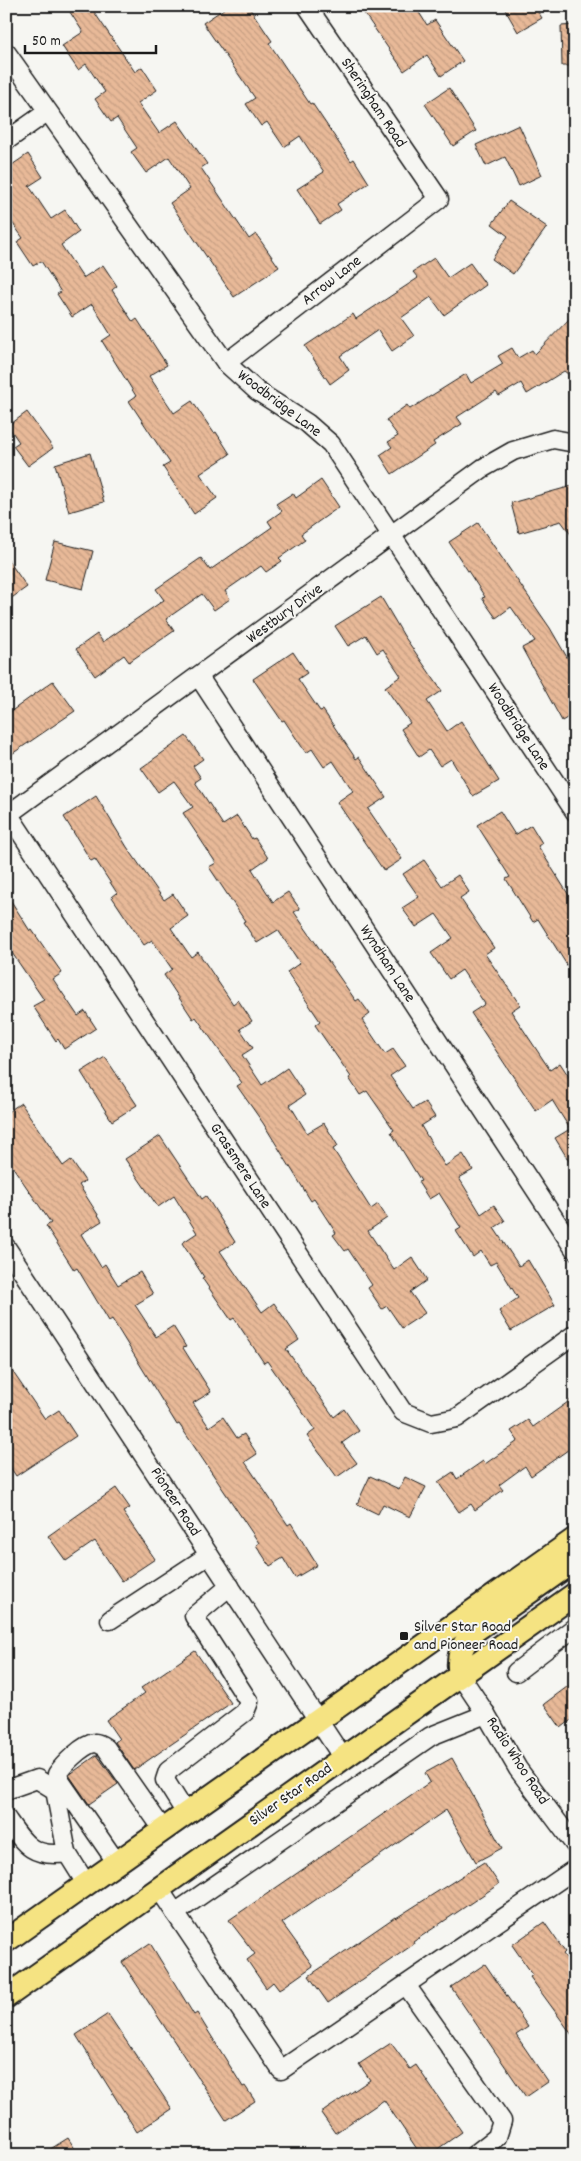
<svg xmlns="http://www.w3.org/2000/svg" width="581" height="2161" viewBox="0 0 581 2161" font-family="Dekko,sans-serif">
<style>
.building{fill:url(#building-back-hatch);stroke:#1c1c1c}
.lines{fill:none;stroke-linecap:round;stroke-linejoin:round}
.minor-casing{stroke:#1c1c1c;stroke-width:21}
.major-casing{stroke:#1c1c1c;stroke-width:26}
.minor{stroke:#f6f6f2;stroke-width:18}
.major{stroke:#f5e382;stroke-width:22}
.poi-dot{fill:#1c1c1c;stroke:#f6f6f2;stroke-width:2}
.labels{text-anchor:middle;dominant-baseline:central;stroke-width:4;stroke-linejoin:round;paint-order:stroke}
.street-label{font-size:16px;fill:#1c1c1c;stroke:#f6f6f2}
.poi-label{font-size:16px;fill:#1c1c1c;stroke:#f6f6f2;text-anchor:start}
</style>
<defs>
<pattern id="building-back-hatch" width="6" height="6" patternUnits="userSpaceOnUse" patternTransform="scale(1.25)"><rect width="6" height="6" fill="#e8b998"/><path d="M-1 5l2 2M0 0l6 6M5-1l2 2" fill="none" stroke="#c69e82"/></pattern>
</defs>
<rect width="100%" height="100%" fill="#f6f6f2"/>
<filter id="ink" filterUnits="userSpaceOnUse"><feTurbulence type="fractalNoise" baseFrequency=".02" numOctaves="2"/><feDisplacementMap in="SourceGraphic" scale="10" xChannelSelector="R" yChannelSelector="G"/><feConvolveMatrix kernelMatrix="1 2 1 2 8 2 1 2 1" color-interpolation-filters="sRGB"/></filter>
<g filter="url(#ink)">
<g class="building">
<polygon points="66,6 90,6 135,72 142,67 157,90 138,103 159,133 177,121 207,164 201,168 249,239 256,234 279,267 234,297 170,203 190,189 169,157 146,173 131,152 137,148 117,118 111,122 95,99 105,92 86,64 78,70 62,46 83,32"/>
<polygon points="228,6 248,6 272,41 269,43 310,104 312,103 351,161 354,159 369,183 337,204 341,210 320,224 297,189 324,172 300,136 284,147 267,122 261,126 246,104 255,98 203,23"/>
<polygon points="359,6 415,6 427,25 435,20 463,61 441,76 427,55 404,71"/>
<polygon points="503,6 534,6 542,18 518,32"/>
<polygon points="575,25 575,66 562,66 561,26"/>
<polygon points="449,88 476,131 453,146 425,104"/>
<polygon points="519,125 542,175 519,186 505,157 486,166 476,145"/>
<polygon points="28,154 43,177 29,186 51,219 65,210 79,232 61,245 83,278 103,265 117,286 112,290 133,322 137,319 167,365 149,376 174,413 192,401 214,433 216,432 230,454 200,474 217,498 194,514 163,467 170,463 129,401 136,396 102,341 111,335 92,304 72,317 57,294 61,292 41,261 33,266 17,242 23,238 6,214 6,169"/>
<polygon points="509,201 547,227 513,274 492,259 508,236 492,224"/>
<polygon points="434,258 448,278 470,263 486,285 444,315 431,297 401,318 414,336 392,351 378,330 340,356 349,370 330,384 305,346 353,314 356,319 418,278 413,272"/>
<polygon points="575,313 575,367 568,374 564,371 527,394 521,383 499,396 496,392 457,417 462,424 433,442 435,445 392,474 380,455 392,447 388,442 398,436 386,420 407,405 410,409 466,374 471,383 503,364 498,356 512,348 518,358 532,350 535,354"/>
<polygon points="27,412 53,448 28,466 13,446 19,442 8,426"/>
<polygon points="90,453 104,502 69,512 55,464"/>
<polygon points="321,480 339,507 301,534 305,540 279,558 282,561 266,572 261,566 225,591 230,599 214,610 202,594 166,619 174,631 129,662 124,655 95,676 76,649 97,634 103,642 164,600 156,589 201,558 210,570 272,527 268,521 282,511 276,504 293,493 296,498"/>
<polygon points="572,486 575,496 575,540 561,521 519,533 511,503"/>
<polygon points="478,523 550,628 575,671 575,713 562,721 522,648 535,641 511,607 496,618 482,598 485,597 449,542"/>
<polygon points="55,542 93,551 83,589 45,580"/>
<polygon points="6,557 27,587 6,602"/>
<polygon points="381,597 404,636 442,691 427,701 447,731 461,721 499,781 473,796 451,759 440,766 429,750 419,757 401,729 410,723 385,687 401,676 383,649 377,653 366,635 348,646 335,626"/>
<polygon points="293,652 307,673 298,679 320,711 323,710 356,759 359,757 386,797 368,809 402,859 384,871 337,802 353,791 333,761 324,767 312,749 306,753 284,720 282,721 253,679"/>
<polygon points="53,681 75,711 6,758 6,715"/>
<polygon points="186,736 203,759 193,766 201,778 195,782 223,825 237,816 252,839 255,838 268,858 252,869 273,902 288,892 300,909 294,912 356,1001 359,999 370,1014 362,1020 385,1054 393,1049 405,1066 390,1076 413,1109 425,1102 435,1117 421,1126 445,1166 463,1154 473,1170 459,1178 481,1214 494,1205 505,1221 494,1228 519,1266 528,1260 555,1305 511,1331 499,1311 518,1298 496,1262 490,1265 481,1251 473,1257 456,1231 461,1228 439,1193 429,1199 418,1182 421,1181 391,1132 394,1130 367,1091 360,1095 349,1078 351,1077 315,1025 320,1021 287,972 300,963 278,930 257,943 243,922 245,921 209,867 216,863 183,813 193,807 174,781 158,792 141,768"/>
<polygon points="96,796 127,847 164,900 173,894 188,916 171,928 191,957 198,952 233,1004 238,1000 252,1021 240,1029 253,1048 242,1055 262,1085 287,1068 305,1095 290,1105 307,1133 324,1123 338,1146 333,1149 371,1209 378,1204 387,1218 368,1231 394,1270 412,1257 427,1280 410,1292 425,1313 402,1328 387,1306 382,1309 368,1288 372,1285 348,1249 345,1251 333,1235 336,1233 314,1199 311,1201 263,1123 237,1086 242,1083 196,1017 193,1019 164,975 172,969 152,940 144,945 112,897 117,893 95,859 91,861 64,817"/>
<polygon points="500,811 515,835 531,825 542,843 538,846 575,905 575,978 538,919 533,922 506,879 510,877 477,825"/>
<polygon points="424,860 442,886 458,875 469,892 460,898 494,948 485,954 520,1005 511,1011 550,1070 560,1063 575,1086 575,1171 555,1138 570,1129 552,1100 536,1111 471,1013 485,1004 462,970 449,979 431,953 453,938 436,914 416,927 402,908 419,897 403,874"/>
<polygon points="6,893 30,931 32,930 62,973 53,979 78,1016 85,1011 96,1028 64,1049 58,1039 56,1041 33,1006 44,1000 6,944"/>
<polygon points="105,1057 137,1105 112,1121 81,1072"/>
<polygon points="21,1103 63,1166 71,1160 85,1181 79,1185 102,1221 81,1234 101,1267 105,1264 118,1285 140,1272 153,1294 135,1305 156,1337 173,1326 186,1347 183,1348 211,1392 193,1403 209,1427 223,1417 237,1438 244,1434 257,1454 245,1462 288,1525 291,1523 317,1565 295,1578 283,1558 270,1566 256,1545 259,1543 179,1424 177,1425 112,1319 109,1321 77,1268 74,1270 46,1226 51,1223 6,1157 6,1113"/>
<polygon points="160,1136 202,1199 206,1196 235,1242 220,1251 262,1312 274,1303 299,1340 286,1349 334,1417 344,1409 359,1431 342,1443 357,1463 337,1477 307,1436 315,1430 267,1361 264,1363 234,1318 231,1320 202,1278 204,1277 182,1243 197,1233 174,1196 158,1207 125,1159"/>
<polygon points="6,1362 45,1419 59,1410 76,1436 16,1476 6,1461"/>
<polygon points="575,1397 575,1445 531,1476 525,1466 499,1485 503,1490 475,1510 471,1504 459,1512 438,1482 453,1472 457,1479 483,1461 485,1464 518,1441 511,1431 528,1420 533,1427"/>
<polygon points="370,1476 399,1489 405,1477 426,1487 410,1517 383,1504 378,1514 357,1504"/>
<polygon points="116,1488 130,1508 123,1512 155,1559 122,1581 95,1541 66,1561 48,1536"/>
<polygon points="195,1651 231,1703 134,1770 115,1742 119,1739 106,1720 145,1693 141,1688"/>
<polygon points="575,1681 575,1717 561,1728 544,1704"/>
<polygon points="97,1755 118,1784 89,1804 69,1775"/>
<polygon points="452,1758 502,1848 476,1862 446,1810 282,1923 313,1966 279,1990 273,1982 266,1988 247,1960 255,1954 229,1920 430,1782 425,1773"/>
<polygon points="484,1862 499,1884 413,1942 414,1944 328,2003 309,1976 395,1917 396,1918"/>
<polygon points="544,1922 565,1952 563,1954 575,1970 575,2039 530,1977 533,1975 512,1945"/>
<polygon points="150,1943 194,2015 197,2013 243,2087 245,2086 255,2101 226,2120 122,1962"/>
<polygon points="485,1964 528,2027 516,2035 548,2082 526,2097 451,1987"/>
<polygon points="108,2014 172,2109 137,2132 76,2035"/>
<polygon points="391,2043 410,2069 416,2065 462,2132 429,2155 421,2155 384,2100 335,2133 321,2113 370,2080 359,2064"/>
<polygon points="68,2138 79,2155 41,2155"/>
</g>
<g class="lines">
<g class="minor-casing">
<g id="minor">
<polyline points="6,52 226,363 257,391 307,423 331,444 575,812"/>
<polyline points="6,141 47,112"/>
<polyline points="226,363 439,199 307,6"/>
<polyline points="199,677 575,1250"/>
<polyline points="9,815 403,1412 431,1423 457,1418 575,1334"/>
<polyline points="6,816 483,468 513,451 553,439 575,443"/>
<polyline points="6,1247 343,1758"/>
<polyline points="110,1620 209,1555"/>
<polyline points="516,1672 575,1627"/>
<polyline points="460,1675 486,1714 518,1769 575,1845"/>
<polyline points="6,1790 37,1779 55,1790 67,1853 87,1885"/>
<polyline points="187,1815 165,1780 168,1771 245,1712 249,1702 194,1616 230,1586"/>
<path d="M6 1818C25 1845 32 1858 67 1853"/>
<path d="M117 1863 61 1782 57 1774C63 1765 83 1744 95 1743 99 1743 103 1746 106 1748L164 1831"/>
<polyline points="159,1889 281,2070 575,1869"/>
<polyline points="175,1913 431,1736 486,1714"/>
<polyline points="406,1985 502,2121 497,2137 474,2155"/>
</g>
</g>
<g class="major-casing">
<g id="major">
<path d="M460 1675C456 1656 462 1645 474 1631L575 1560"/>
<polyline points="6,1941 575,1539"/>
<polyline points="6,1997 575,1594"/>
</g>
</g>
<use href="#minor" class="minor"/>
<use href="#major" class="major"/>
</g>
</g>
<rect class="poi-dot" x="399" y="1631" width="10" height="10" rx="2.5"/>
<g class="labels">
<g class="street-label">
<text transform="translate(373 103) rotate(56)">Sheringham Road</text>
<text transform="translate(332 281) rotate(-38)">Arrow Lane</text>
<text transform="translate(279 404) rotate(37)">Woodbridge Lane</text>
<text transform="translate(285 614) rotate(-36)">Westbury Drive</text>
<text transform="translate(518 727) rotate(57)">Woodbridge Lane</text>
<text transform="translate(387 964) rotate(57)">Wyndham Lane</text>
<text transform="translate(240 1166) rotate(57)">Grassmere Lane</text>
<text transform="translate(175 1502) rotate(57)">Pioneer Road</text>
<text transform="translate(517 1761) rotate(57)">Radio Whoo Road</text>
<text transform="translate(291 1795) rotate(-35)">Silver Star Road</text>
</g>
<g class="poi-label">
<text x="414" y="1627">Silver Star Road<tspan x="414" dy="18">and Pioneer Road</tspan></text>
</g>
</g>
<rect width="581" height="2161" fill="none" stroke="#f6f6f2" stroke-width="25"/>
<rect x="12" y="12" width="556" height="2136" fill="none" stroke="#1c1c1c" stroke-width="2" filter="url(#ink)"/>
<path d="M25 45v8h131v-8" fill="none" stroke="#1c1c1c" stroke-width="2.5"/>
<text x="32" y="45" font-size="15" fill="#1c1c1c" stroke="#f6f6f2" stroke-width="4" paint-order="stroke">50 m</text>
</svg>
